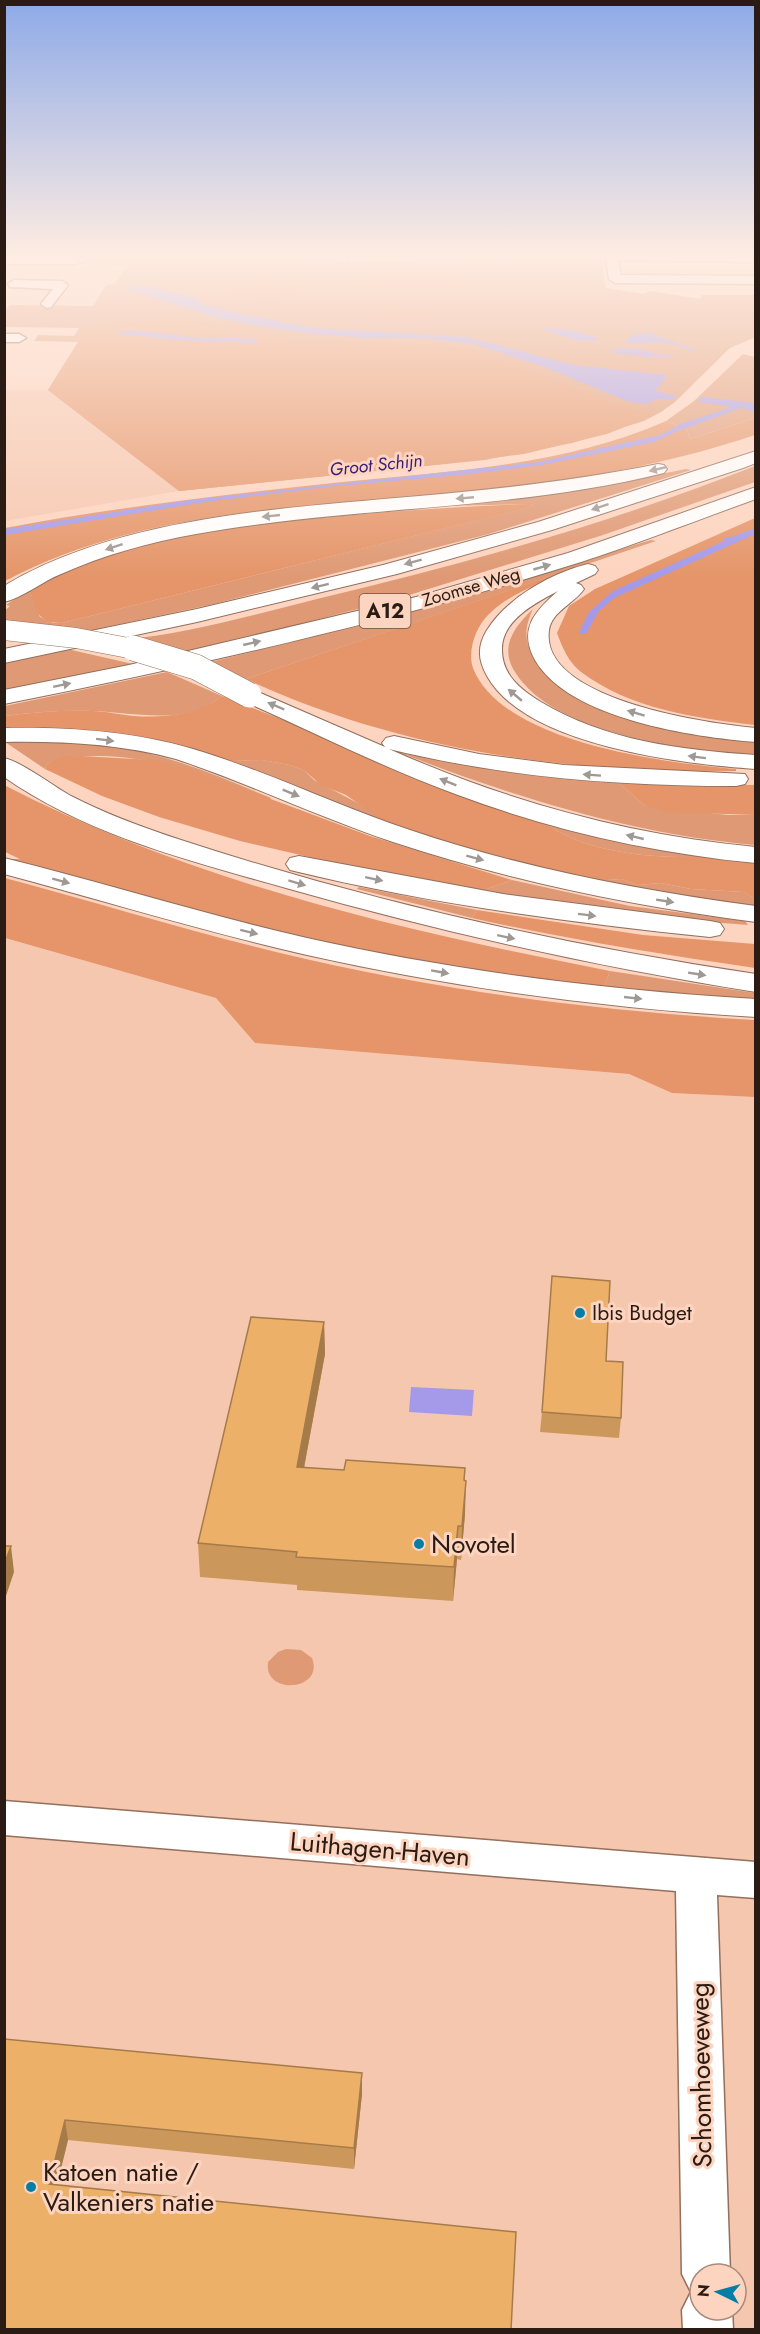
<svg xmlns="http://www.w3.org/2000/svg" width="760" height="2334" viewBox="0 0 760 2334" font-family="Jost,sans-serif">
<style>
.built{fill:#f6c7af;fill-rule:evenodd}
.green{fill:#df9974}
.forest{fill:#e59569}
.water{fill:#a49ae9}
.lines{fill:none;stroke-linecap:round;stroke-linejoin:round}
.stream{stroke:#a49ae9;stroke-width:4}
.street-casing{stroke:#936f5c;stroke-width:3}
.highway-casing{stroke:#936f5c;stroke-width:2}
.street{fill:#fff;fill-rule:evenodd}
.highway{fill:#fff;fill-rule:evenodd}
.highway-bridge-far1-casing{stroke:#936f5c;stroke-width:21;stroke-linecap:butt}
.highway-bridge-casing{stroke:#936f5c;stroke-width:26;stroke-linecap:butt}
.highway-bridge-far1{stroke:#fff;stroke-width:20}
.highway-bridge{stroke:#fff;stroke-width:25}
.wall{fill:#cc975a}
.shaded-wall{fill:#a67b4a}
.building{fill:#edb069;stroke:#a67b4a;stroke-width:1.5}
.oneway{fill:#9f9995}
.poi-dot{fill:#057ea5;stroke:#fdd4bf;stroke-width:2}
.labels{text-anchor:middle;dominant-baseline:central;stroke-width:6;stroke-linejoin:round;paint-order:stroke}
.far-water-label{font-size:18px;font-style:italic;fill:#381e79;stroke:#fdd4bf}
.far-street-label{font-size:18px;fill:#2a1c14;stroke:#fdd4bf}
.shield{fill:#fdd4bf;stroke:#695347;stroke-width:1.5}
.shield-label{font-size:20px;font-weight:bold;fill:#2a1c14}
.poi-label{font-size:21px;fill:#2a1c14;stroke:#fdd4bf;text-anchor:start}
.near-poi-label{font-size:26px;fill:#2a1c14;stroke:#fdd4bf;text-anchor:start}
.near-street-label{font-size:26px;fill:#2a1c14;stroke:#fdd4bf}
</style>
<rect width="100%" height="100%" fill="#fdd4bf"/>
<g class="built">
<polygon points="5,390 48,390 179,491 5,521"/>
<path d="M4 938 216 998 255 1043 629 1074 672 1093 755 1097V2329H5ZM700 2274H736V2310H700Z"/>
</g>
<g class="green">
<polygon points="95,252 335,252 333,260 414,261 435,258 436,252 599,252 606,288 643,294 651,291 701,299 701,295 755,295 756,337 730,348 675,402 661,412 644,421 572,443 485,460 179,491 48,390 78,342 34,341 38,335 74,336 79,328 5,327 4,312 10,305 93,306 106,285 115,284 127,265 86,264"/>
<path d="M363 252H416V255C399 262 379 259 361 258Z"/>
<polygon points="743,354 755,357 755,418 690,439 687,430 666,421 694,401"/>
<path d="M755 466V482L603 535 393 600 268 632 175 654 122 640C188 634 253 615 317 599 465 564 614 522 755 466Z"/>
<polygon points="686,469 691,470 489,534 214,604 83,632 5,624 4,611 10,606 6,605 29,589 40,617 53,623 62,623 534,506 530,504 445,506 590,488"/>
<polygon points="651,540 656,541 246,679 206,663 371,623"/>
<path d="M533 609C515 646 537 664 564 687L755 740V754C688 752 553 734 515 672 499 647 514 627 533 609Z"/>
<polygon points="67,649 133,664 5,690 5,663"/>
<path d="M167 672 222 696C186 727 134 712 92 711 63 710 34 712 5 716V706Z"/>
<path d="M5 742C51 742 101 742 146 753 190 763 230 781 271 798L269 800C213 778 161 757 100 756 81 756 64 756 47 764L45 769Z"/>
<path d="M396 749 483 767 619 783 645 806 728 815H755V845C629 834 511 796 393 750Z"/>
<polygon points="262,760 290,765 305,771 314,780 369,809 386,823 232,761"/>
<path d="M544 822C614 841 683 857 755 860V864C730 857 704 857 677 857 634 856 579 849 544 822Z"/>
<polygon points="622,879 637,885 661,883 691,889 744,892 755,899 755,906 593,881"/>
<polygon points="512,880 630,906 745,921 748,925 648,917 478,892"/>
<polygon points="359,887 477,910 472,918 357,889"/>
<polygon points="610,971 755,993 755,1003 603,989"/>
<path d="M286 1649 301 1650 312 1658C325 1691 263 1696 268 1662L278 1652Z"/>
</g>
<g class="forest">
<polygon points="183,253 215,258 257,256 304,260 326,264 317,270 278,271 215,270 190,264 169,266 144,262 147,259"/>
<path d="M452 260 464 264V280L458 290C433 293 372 293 349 284L348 281 383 273 389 267Z"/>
<path d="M261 278 289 280 301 287 293 298C261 304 229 294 198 289L196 286 234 283 247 279Z"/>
<path d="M358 304 424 307 448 312C414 318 379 315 345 311L344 308Z"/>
<path d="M169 316 289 339 455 346C525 362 586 398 655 415L607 434 524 454 434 465 179 491 48 390 85 331Z"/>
<path d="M755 418V435C663 466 567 482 470 492 313 508 148 506 5 581V528C116 507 229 494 342 482 452 471 564 466 666 421L687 430 690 439Z"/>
<path d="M530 504 535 506 62 623C36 623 37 610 29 589 116 536 230 526 329 517 396 511 463 506 530 504Z"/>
<path d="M755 518V725C696 718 630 709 581 672 569 663 562 647 557 633L569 606 595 589Z"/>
<path d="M569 570C543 583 510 593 489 614 476 626 467 651 473 668 502 743 666 763 736 769V771C568 774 399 750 246 679Z"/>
<path d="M222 696 544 822C579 849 634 856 677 857 704 857 730 856 755 864V899L744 892 691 889 661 883 637 885 622 879 593 881 433 839 386 823 346 795 321 785 305 771 290 765 262 760 232 761 170 744 5 730V716C34 712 63 710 92 711 106 711 120 715 134 716 162 718 200 715 222 696Z"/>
<polygon points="81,756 153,760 190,769 370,836 512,880 478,892 344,865 240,841 159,817 102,796 45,769 47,764 61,757"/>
<polygon points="619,783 755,785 755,815 666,812 645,806"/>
<path d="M4 785C192 882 404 931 610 971L603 989 449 967 288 935 6 859H20L5 852Z"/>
<path d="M5 878C95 902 185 930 276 952 432 990 595 1011 755 1020V1097L672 1093 629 1074 255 1043 216 998 5 938Z"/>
<path d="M477 910 643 935 755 944V968C660 954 566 939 472 918Z"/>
</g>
<g class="water">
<polygon points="139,285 195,297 202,304 237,313 313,328 467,337 574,365 666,375 664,381 655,391 677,396 674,399 658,399 645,404 627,401 542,366 473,344 421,338 368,338 306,333 258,326 219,318 125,289"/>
<path d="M542 329C555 327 591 332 600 341H578Z"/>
<polygon points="128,330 179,335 182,336 181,339 166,339 114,333"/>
<path d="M650 333 700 352C689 352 679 345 668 343 654 340 638 347 625 342L634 334Z"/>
<polygon points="618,348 641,349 659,355 681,357 648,357 612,353 611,351"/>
<polygon points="702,397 755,403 755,412 741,408 678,431 654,442 542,465 471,474 327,487 205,502 5,535 5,529 189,500 538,462 660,435 683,423 732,407 699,402 698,399"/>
<polygon points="755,528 755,534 614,598 598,612 586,634 578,634 589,612 613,591 726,540 722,537 731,537"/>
<polygon points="411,1387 474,1390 472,1416 409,1412"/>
</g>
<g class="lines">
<polyline class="stream" points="172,338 255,341"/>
<g class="street-casing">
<g id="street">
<polygon points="80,252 92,252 86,261 75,264 4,264 4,256 74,256"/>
<polygon points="338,252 350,252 346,262 338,262 336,259"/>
<polygon points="605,252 756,254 756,262 618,260 621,275 756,276 756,284 615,283 609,279"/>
<polygon points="14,280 62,281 68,285 51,307 47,308 41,304 53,289 10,287 8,284"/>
<polygon points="4,334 19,334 26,338 19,342 4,342"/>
<polygon points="4,1801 756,1862 756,1898 717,1895 730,2274 700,2274 700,2310 732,2310 733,2330 683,2330 682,2310 691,2292 682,2274 676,1891 4,1835"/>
</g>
</g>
<g class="highway-casing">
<g id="highway">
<polygon points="756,451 756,463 743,468 552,530 397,574 197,622 4,663 4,649 197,609 383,565 538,522"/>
<path d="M658 464 664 465 667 469 664 473C511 511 351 506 196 534 150 542 104 555 61 574 43 581 22 598 4 602V586C120 516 287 508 419 496 499 489 579 480 658 464Z"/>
<path d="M756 487V499C697 520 640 543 581 562 392 622 198 665 4 704V690L129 665 416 597 568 553Z"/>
<path d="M588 564 595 566 598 570 595 574 576 583 581 585 584 589C574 604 552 611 549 630 539 700 709 724 756 728V742C693 737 569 719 535 660 518 629 535 611 558 591 535 603 501 621 502 650 502 675 521 690 541 702 606 741 681 750 756 755V769C683 764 526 746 487 676 478 660 477 646 487 630 507 598 551 573 588 564Z"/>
<path d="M249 688 385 747 382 743 386 738 394 736 479 754 564 765 745 774 748 779 745 784 736 786C619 786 503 777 389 749 506 801 628 835 756 847V863C654 853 554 831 458 795 384 768 313 732 241 700L238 695 241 690Z"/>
<path d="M4 728C68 727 132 731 193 749 267 771 337 806 410 830 522 868 638 890 756 906V922C633 906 511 881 393 842 319 817 250 784 176 759 120 744 63 741 4 742Z"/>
<path d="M4 758C22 762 53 786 71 796 106 814 144 828 181 840 368 901 561 945 756 974V992C597 967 441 932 286 888 190 861 87 835 4 777Z"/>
<path d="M299 856 503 894 710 921 720 923 724 929 720 935 710 937C571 923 425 903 290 870L286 864 290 858Z"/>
<path d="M4 858C106 883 205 915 307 938 455 971 604 990 756 999V1017C604 1008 455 988 307 955 205 932 105 901 4 874Z"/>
</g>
</g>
<use href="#street" class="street"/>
<use href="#highway" class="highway"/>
<g class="highway-bridge-far1-casing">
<polyline id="highway-bridge-far1" points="4,630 76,638 139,650"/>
</g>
<g class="highway-bridge-casing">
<polyline id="highway-bridge" points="133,648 196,667 249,695"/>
</g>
<use href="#highway-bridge-far1" class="highway-bridge-far1"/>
<use href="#highway-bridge" class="highway-bridge"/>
</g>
<g class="wall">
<polygon points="324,1322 325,1354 304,1468 464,1480 465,1514 461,1560 457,1559 453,1601 297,1590 297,1585 200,1577 198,1543"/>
<polygon points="606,1361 621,1418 619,1438 540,1432 542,1412"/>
<polygon points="4,2039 362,2094 354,2169 68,2140 57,2185 4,2330"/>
</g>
<g class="shaded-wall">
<polygon points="324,1322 325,1354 298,1500 297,1467"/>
<polygon points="466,1481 465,1514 461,1560 462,1526"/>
<polygon points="458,1526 457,1559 453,1601 454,1567"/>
<polygon points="11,1546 14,1572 4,1602 4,1565"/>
<polygon points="362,2073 362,2094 354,2169 354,2148"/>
<polygon points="65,2120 68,2140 52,2205 49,2184"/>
</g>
<g class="building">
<polygon points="552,1276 610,1281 606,1361 623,1362 621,1418 542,1412"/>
<polygon points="251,1317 324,1322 297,1467 344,1470 346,1460 465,1468 464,1480 466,1481 462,1526 458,1526 454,1567 296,1557 297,1552 198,1543"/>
<polygon points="4,1546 11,1546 4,1565"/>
<polygon points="4,2039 362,2073 354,2148 65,2120 49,2184 516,2232 511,2330 4,2330"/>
</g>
<defs><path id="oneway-solid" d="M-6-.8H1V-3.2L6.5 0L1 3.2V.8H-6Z" transform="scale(1.5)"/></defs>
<g class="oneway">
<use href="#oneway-solid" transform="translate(658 469) rotate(167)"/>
<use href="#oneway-solid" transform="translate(465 498) rotate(175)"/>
<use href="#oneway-solid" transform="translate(600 507) rotate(162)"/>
<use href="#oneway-solid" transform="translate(271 516) rotate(174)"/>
<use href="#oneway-solid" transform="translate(114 547) rotate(162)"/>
<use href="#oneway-solid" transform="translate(413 562) rotate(165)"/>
<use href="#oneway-solid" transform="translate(542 567) rotate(-16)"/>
<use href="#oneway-solid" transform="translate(320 586) rotate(166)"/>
<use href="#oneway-solid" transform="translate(252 643) rotate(-13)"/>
<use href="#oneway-solid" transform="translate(62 685) rotate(-12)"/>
<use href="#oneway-solid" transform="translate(515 695) rotate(-140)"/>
<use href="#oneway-solid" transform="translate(276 706) rotate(-157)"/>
<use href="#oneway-solid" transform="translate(636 713) rotate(-163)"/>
<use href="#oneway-solid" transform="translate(105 740) rotate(7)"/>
<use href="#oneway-solid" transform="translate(697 757) rotate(-173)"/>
<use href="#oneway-solid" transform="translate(592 775) rotate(-176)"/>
<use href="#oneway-solid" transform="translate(448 782) rotate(-158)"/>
<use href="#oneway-solid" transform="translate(291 793) rotate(22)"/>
<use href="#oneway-solid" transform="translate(635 837) rotate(-167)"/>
<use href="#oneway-solid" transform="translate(475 858) rotate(15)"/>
<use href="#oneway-solid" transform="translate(374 879) rotate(12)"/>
<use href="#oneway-solid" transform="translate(61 881) rotate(15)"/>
<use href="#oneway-solid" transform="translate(297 883) rotate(17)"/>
<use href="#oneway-solid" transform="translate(665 901) rotate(9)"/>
<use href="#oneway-solid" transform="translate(587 915) rotate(7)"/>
<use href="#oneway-solid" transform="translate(249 932) rotate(14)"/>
<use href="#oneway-solid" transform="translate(506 937) rotate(12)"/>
<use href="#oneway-solid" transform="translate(440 972) rotate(10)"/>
<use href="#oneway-solid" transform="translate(697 974) rotate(9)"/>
<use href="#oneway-solid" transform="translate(633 998) rotate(6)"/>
</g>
<linearGradient id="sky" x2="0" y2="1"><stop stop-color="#8daae8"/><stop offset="0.44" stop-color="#feece2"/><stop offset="1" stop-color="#feece2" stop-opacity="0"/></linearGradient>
<rect width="760" height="579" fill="url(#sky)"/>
<g class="poi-dot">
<circle cx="580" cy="1313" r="6"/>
<circle cx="419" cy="1544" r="6"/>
<circle cx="31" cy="2187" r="6"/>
</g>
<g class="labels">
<g class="far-water-label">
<text transform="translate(376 465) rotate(-6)">Groot Schijn</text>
</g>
<g class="far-street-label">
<text transform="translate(471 587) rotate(-16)">Zoomse Weg</text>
</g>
<rect class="shield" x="359.5" y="594" width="51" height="34" rx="4.5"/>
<g class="shield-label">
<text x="385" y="611">A12</text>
</g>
<g class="poi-label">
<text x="592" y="1313">Ibis Budget</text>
</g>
<g class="near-poi-label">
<text x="431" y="1544">Novotel</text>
<text x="43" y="2172">Katoen natie /<tspan x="43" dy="30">Valkeniers natie</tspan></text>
</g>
<g class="near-street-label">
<text transform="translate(380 1849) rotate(5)">Luithagen-Haven</text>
<text transform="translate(701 2075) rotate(-91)">Schomhoeveweg</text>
</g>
</g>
<rect width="760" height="2334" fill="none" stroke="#2a1c14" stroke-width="12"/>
<g transform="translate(718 2292) rotate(275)"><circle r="28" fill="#fdd4bf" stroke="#a98a7b" stroke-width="1.5"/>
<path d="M0-4.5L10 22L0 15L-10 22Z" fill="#057ea5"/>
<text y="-9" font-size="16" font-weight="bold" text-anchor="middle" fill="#2a1c14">N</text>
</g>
</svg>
